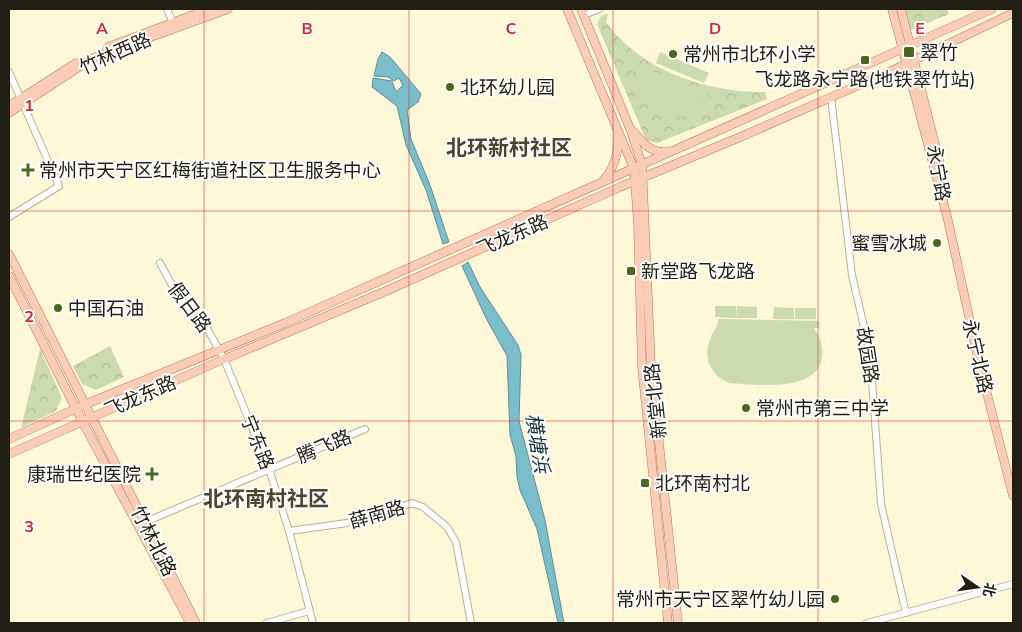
<svg xmlns="http://www.w3.org/2000/svg" width="1022" height="632" viewBox="0 0 1022 632" font-family="Mulish,'Noto Sans SC',sans-serif">
<style>
.park{fill:url(#park-crowns)}
.garden{fill:#cbdbae}
.water{fill:#7abecb;stroke:#5f8e94}
.lines{fill:none;stroke-linecap:round;stroke-linejoin:round}
.minor-casing{stroke:#b8b193;stroke-width:8}
.major-casing{stroke:#ae7a5d;stroke-width:9}
.minor{stroke:#fff;stroke-width:6}
.major{stroke:#fccdb6;stroke-width:8}
.grid{fill:none;stroke:#d62828;stroke-width:1;stroke-opacity:0.55}
.poi-dot{fill:#4b681c;stroke:#fff;stroke-width:2}
.labels{text-anchor:middle;dominant-baseline:central;stroke-width:4;stroke-linejoin:round;paint-order:stroke}
.poi-label{font-size:19px;fill:#211e13;stroke:#fff;text-anchor:start}
.street-label{font-size:19px;fill:#211e13;stroke:#fff}
.water-label{font-size:20px;font-style:italic;fill:#13353b;stroke:#fff}
.quarter-label{font-size:21px;font-weight:bold;fill:#4c462c;stroke:#fff}
.grid-label{font-size:16px;text-anchor:middle;font-weight:bold;fill:#d62828;stroke:#fff;stroke-width:4;stroke-linejoin:round;paint-order:stroke}
</style>
<defs>
<pattern id="park-crowns" width="20" height="18" patternUnits="userSpaceOnUse" patternTransform="scale(1.25)"><rect width="20" height="18" fill="#cbdbae"/><path d="M2 6a3 3 0 1 1 6 0M12 15a3 3 0 1 1 6 0" fill="none" stroke="#aebc95"/></pattern>
</defs>
<rect width="100%" height="100%" fill="#fef7d8"/>
<g class="park">
<polygon points="903,9 947,9 949,14 911,30 907,29"/>
<path d="M608 14 606 22C641 71 708 93 765 92L767 99 657 143 646 140 597 24 601 16Z"/>
<polygon points="110,346 124,377 96,390 82,384 73,366"/>
<polygon points="40,349 62,398 56,411 21,428"/>
</g>
<g class="garden">
<polygon points="660,52 709,73 704,83 656,63"/>
<path d="M633 64 708 93 706 98 699 96C702 106 697 115 686 117 666 115 619 101 644 75L631 70Z"/>
<polygon points="715,306 736,306 736,318 715,317"/>
<polygon points="737,306 757,307 757,318 736,318"/>
<polygon points="774,307 794,308 794,319 773,319"/>
<rect x="795" y="308" width="21" height="11"/>
<path d="M718 319 819 321V328H814C816 333 820 336 821 342 833 395 760 385 729 383 710 375 702 357 711 337 714 329 718 328 718 319Z"/>
</g>
<g class="water">
<polygon points="382,52 390,57 421,94 418,102 407,110 411,139 430,185 449,242 443,244 426,190 406,145 397,106 372,87 373,78 392,81 396,92 403,85 399,78 394,81 388,77 374,76 378,59"/>
<polygon points="468,262 480,287 518,345 521,355 519,421 545,520 564,623 558,623 537,529 520,490 517,477 516,456 510,435 507,356 486,318 462,266"/>
</g>
<g class="lines">
<g class="minor-casing">
<g id="minor">
<polyline points="167,9 173,23"/>
<polyline points="584,15 599,9"/>
<polyline points="9,72 59,186 9,217"/>
<polyline points="831,97 852,275 870,353 881,504 906,613"/>
<polyline points="160,263 179,298 208,330 224,359 269,469 289,531 313,623"/>
<polyline points="145,522 365,429"/>
<polyline points="289,531 347,523 412,503 423,507 447,527 456,542 471,623"/>
<polyline points="267,623 309,611"/>
<polyline points="867,623 1013,584"/>
</g>
</g>
<g class="major-casing">
<g id="major">
<polyline points="567,9 634,169 638,224 642,367 668,623"/>
<polyline points="581,9 631,131 642,165 651,366 678,623"/>
<polyline points="892,9 947,216 978,358 1013,496"/>
<polyline points="901,9 939,160 944,192"/>
<polyline points="108,47 209,9"/>
<polyline points="9,106 76,63"/>
<polyline points="9,113 93,58 228,9"/>
<path d="M633 131C642 142 652 155 668 151"/>
<path d="M602 182C615 168 619 153 618 135"/>
<polyline points="9,254 196,623"/>
<polyline points="9,276 82,421 190,623"/>
<polyline points="9,439 86,404 285,323 992,9"/>
<polyline points="9,454 215,363 386,291 620,187 738,138 891,71 1013,13"/>
</g>
</g>
<use href="#minor" class="minor"/>
<use href="#major" class="major"/>
</g>
<path class="grid" d="M204 9V623M409 9V623M613 9V623M818 9V623M9 211H1013M9 421H1013"/>
<g class="poi-dot">
<rect x="903" y="46" width="12" height="12" rx="2.5"/>
<circle cx="673" cy="54" r="5"/>
<rect x="860" y="55" width="10" height="10" rx="2.5"/>
<circle cx="450" cy="87" r="5"/>
<path d="M25.5 162.5h5v5h5v5h-5v5h-5v-5h-5v-5h5z"/>
<circle cx="937" cy="243" r="5"/>
<rect x="626" y="266" width="10" height="10" rx="2.5"/>
<circle cx="58" cy="308" r="5"/>
<circle cx="746" cy="408" r="5"/>
<path d="M149.5 466.5h5v5h5v5h-5v5h-5v-5h-5v-5h5z"/>
<rect x="640" y="478" width="10" height="10" rx="2.5"/>
<circle cx="835" cy="599" r="5"/>
</g>
<g class="labels">
<g class="poi-label">
<text x="920" y="52">翠竹</text>
<text x="683" y="54">常州市北环小学</text>
<text x="865" y="79" text-anchor="middle">飞龙路永宁路(地铁翠竹站)</text>
<text x="460" y="87">北环幼儿园</text>
<text x="39" y="170">常州市天宁区红梅街道社区卫生服务中心</text>
<text x="927" y="243" text-anchor="end">蜜雪冰城</text>
<text x="641" y="271">新堂路飞龙路</text>
<text x="68" y="308">中国石油</text>
<text x="756" y="408">常州市第三中学</text>
<text x="141" y="474" text-anchor="end">康瑞世纪医院</text>
<text x="655" y="483">北环南村北</text>
<text x="825" y="599" text-anchor="end">常州市天宁区翠竹幼儿园</text>
</g>
<g class="street-label">
<text transform="translate(115 53) rotate(-24)">竹林西路</text>
<text transform="translate(939 173) rotate(80)">永宁路</text>
<text transform="translate(512 235) rotate(-24)">飞龙东路</text>
<text transform="translate(190 307) rotate(53)">假日路</text>
<text transform="translate(868 355) rotate(81)">故园路</text>
<text transform="translate(978 356) rotate(77)">永宁北路</text>
<text transform="translate(140 396) rotate(-24)">飞龙东路</text>
<text transform="translate(655 401) rotate(-96)">新堂北路</text>
<text transform="translate(258 442) rotate(68)">宁东路</text>
<text transform="translate(324 446) rotate(-23)">腾飞路</text>
<text transform="translate(377 514) rotate(-16)">薛南路</text>
<text transform="translate(154 541) rotate(63)">竹林北路</text>
</g>
<g class="water-label">
<text transform="translate(538 443) rotate(81)">横塘浜</text>
</g>
<g class="quarter-label">
<text x="509" y="147">北环新村社区</text>
<text x="266" y="498">北环南村社区</text>
</g>
</g>
<g class="grid-label">
<text x="102" y="34">A</text>
<text x="307" y="34">B</text>
<text x="511" y="34">C</text>
<text x="715" y="34">D</text>
<text x="920" y="34">E</text>
<text x="29" y="111">1</text>
<text x="29" y="322">2</text>
<text x="29" y="532">3</text>
</g>
<rect width="1022" height="632" fill="none" stroke="#211e13" stroke-width="20"/>
<g transform="translate(977 587) rotate(103)" stroke="#ffffff" stroke-width="4" paint-order="stroke">
<path d="M0-4L9 19L0 12L-9 19Z" fill="#211e13"/>
<text y="-8" font-size="14" font-weight="bold" text-anchor="middle" fill="#211e13">北</text>
</g>
</svg>
